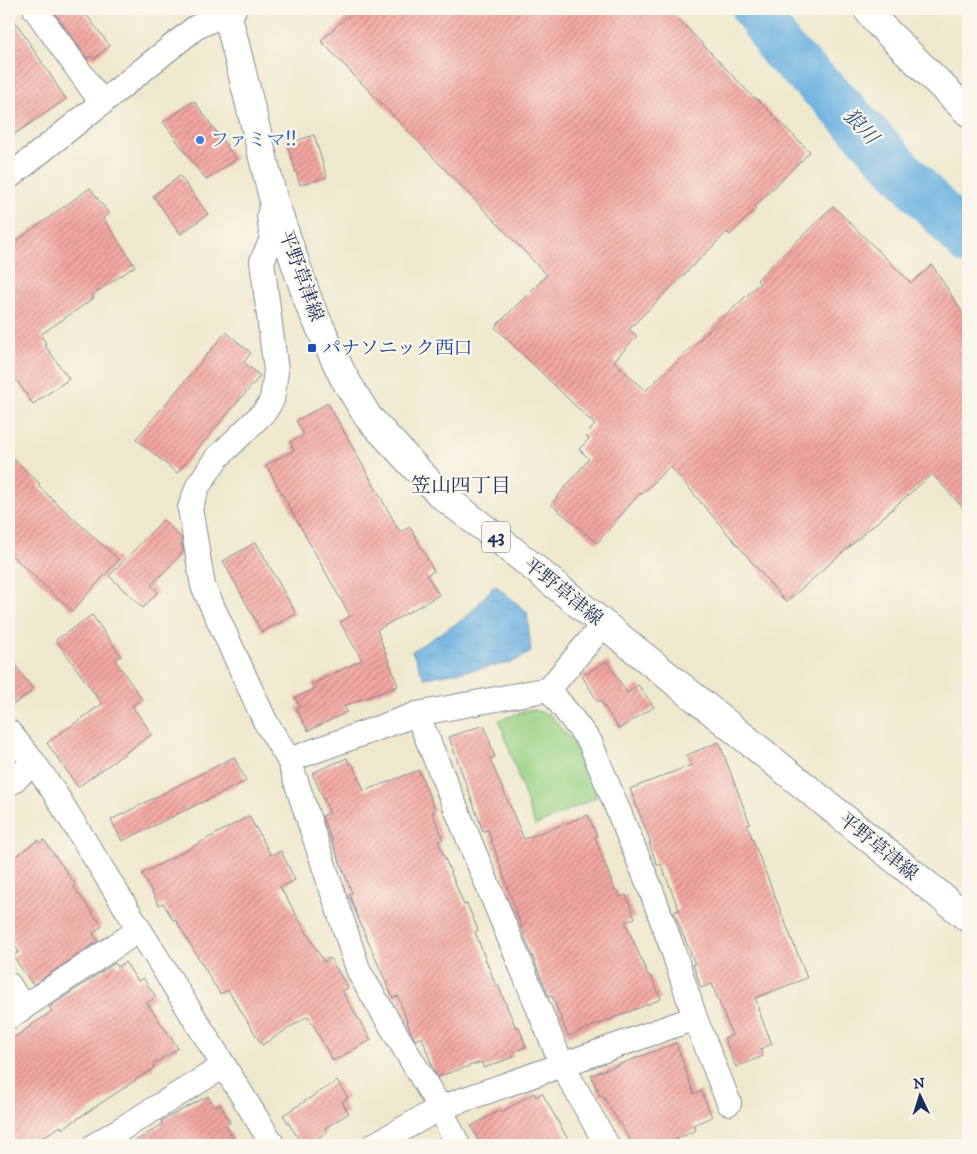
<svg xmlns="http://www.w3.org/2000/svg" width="977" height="1154" viewBox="0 0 977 1154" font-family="'IM FELL DW Pica','Noto Serif JP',serif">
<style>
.green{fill:#9ad284;stroke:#5a8071}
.water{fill:url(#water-ripples);stroke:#42709f}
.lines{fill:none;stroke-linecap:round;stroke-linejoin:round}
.river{stroke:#69b0e0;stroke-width:46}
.building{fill:url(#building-hatch)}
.minor-casing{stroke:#848c95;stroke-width:26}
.tertiary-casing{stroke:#848c95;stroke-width:30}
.primary-casing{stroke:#848c95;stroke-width:30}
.minor{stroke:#fff;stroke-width:24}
.tertiary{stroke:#fff;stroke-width:28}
.primary{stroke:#fff;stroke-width:28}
.shop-dot{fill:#3f7fe0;stroke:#fbf7ec;stroke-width:2}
.transit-dot{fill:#1a4fb4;stroke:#fbf7ec;stroke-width:2}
.labels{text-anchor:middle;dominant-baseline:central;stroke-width:4.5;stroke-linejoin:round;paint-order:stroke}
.shield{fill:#fbf7ec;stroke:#5e6b89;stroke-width:1}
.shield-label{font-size:18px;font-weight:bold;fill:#1b2f5e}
.shop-label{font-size:19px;fill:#366cbe;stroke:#fbf7ec;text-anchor:start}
.street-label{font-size:19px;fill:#1b2f5e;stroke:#fbf7ec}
.transit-label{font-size:19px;fill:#164399;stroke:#fbf7ec;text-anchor:start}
.water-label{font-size:20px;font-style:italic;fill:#325685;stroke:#fbf7ec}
.neighbourhood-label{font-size:20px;fill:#1b2f5e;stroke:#fbf7ec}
</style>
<defs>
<pattern id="water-ripples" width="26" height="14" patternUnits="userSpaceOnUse" patternTransform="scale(1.25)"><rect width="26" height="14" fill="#69b0e0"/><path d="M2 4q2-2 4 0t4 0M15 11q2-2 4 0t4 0" fill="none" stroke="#5690b9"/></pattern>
<pattern id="building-hatch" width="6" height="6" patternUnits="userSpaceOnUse" patternTransform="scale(1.25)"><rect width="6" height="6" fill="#f4a7a1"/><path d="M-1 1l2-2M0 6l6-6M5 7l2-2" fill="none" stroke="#c58886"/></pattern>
</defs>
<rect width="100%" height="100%" fill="#fbf7ec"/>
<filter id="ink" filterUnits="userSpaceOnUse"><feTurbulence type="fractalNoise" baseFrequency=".02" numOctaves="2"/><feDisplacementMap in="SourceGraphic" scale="10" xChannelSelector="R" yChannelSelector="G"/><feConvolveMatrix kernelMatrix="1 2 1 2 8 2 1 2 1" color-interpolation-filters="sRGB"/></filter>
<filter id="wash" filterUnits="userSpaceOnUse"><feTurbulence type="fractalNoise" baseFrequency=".0096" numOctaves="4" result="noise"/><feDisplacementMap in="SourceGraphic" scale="20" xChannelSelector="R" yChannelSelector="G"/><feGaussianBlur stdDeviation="1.12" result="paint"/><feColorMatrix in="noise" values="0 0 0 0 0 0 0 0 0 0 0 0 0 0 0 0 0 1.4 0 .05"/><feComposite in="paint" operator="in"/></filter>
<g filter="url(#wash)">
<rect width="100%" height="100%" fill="#eee8cc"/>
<polygon class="green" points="531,709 550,715 578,748 597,797 535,826 499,720"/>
<polygon class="water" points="495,585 527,612 531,652 511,663 424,678 412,651 462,620 470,613"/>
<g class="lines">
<polyline class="river" points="755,9 782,50 830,95 968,242"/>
</g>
<g id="blocks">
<g class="building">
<polygon points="52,9 82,9 110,46 94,59 92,56 88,59"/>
<polygon points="355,9 669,9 754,98 755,97 810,152 754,207 756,209 730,235 727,232 629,329 637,336 614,361 645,391 760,283 757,280 833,206 911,283 932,265 968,321 968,513 932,474 786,602 670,466 641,495 640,493 597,543 551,504 589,459 579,449 589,439 585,435 595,425 495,327 547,275 321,41"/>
<polygon points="9,12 66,99 9,138"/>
<polygon points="194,101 236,159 206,180 163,122"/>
<polygon points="314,135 327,177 300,185 287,144"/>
<polygon points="180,176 208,214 181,234 153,196"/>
<polygon points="90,188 109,214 103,218 135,266 92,295 94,298 40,335 46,343 44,344 69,379 33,404 9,370 9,246"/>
<polygon points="226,332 251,353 244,362 260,376 177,473 136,439"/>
<polygon points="328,403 400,532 410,527 434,571 427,575 439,595 377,630 398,686 344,706 347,712 308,731 296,708 300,706 295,698 314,689 312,684 362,660 340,622 350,616 266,465 294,450 290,442 304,434 296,421"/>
<polygon points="9,454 40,484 38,486 119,560 72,611 9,553"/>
<polygon points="163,520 181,538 183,552 151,585 158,592 143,608 109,576"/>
<polygon points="256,542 296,614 262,632 223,561"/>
<polygon points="92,615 121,656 115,660 142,699 132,706 152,734 78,787 47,743 102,704 56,640"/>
<polygon points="9,656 33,690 9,708"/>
<polygon points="607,661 627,693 638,685 654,707 619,729 600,700 598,702 582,676"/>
<polygon points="484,725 495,757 490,759 524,839 588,815 597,836 595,837 615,891 617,890 620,897 626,895 635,918 625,922 649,977 651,976 661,999 568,1036 552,996 549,997 525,938 488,830 483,831 449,737"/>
<polygon points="719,742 750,824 747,825 807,978 755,998 759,1008 758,1009 772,1044 760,1049 763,1056 736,1067 724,1038 732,1035 712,984 701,988 693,964 695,964 674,912 679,910 661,864 657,865 649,843 651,843 630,789 691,765 687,755"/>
<polygon points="234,757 246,781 122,841 111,820"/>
<polygon points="347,758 349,764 352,763 364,791 419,770 435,810 432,812 443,839 438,841 464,905 467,904 478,930 475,932 496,986 498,985 516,1028 519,1027 526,1047 512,1052 513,1057 484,1068 481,1062 437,1077 433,1069 422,1037 415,1040 411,1033 398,996 393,998 358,918 349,894 352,893 322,816 330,813 312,773"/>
<polygon points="249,816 271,855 281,851 295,880 280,887 324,962 330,958 348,988 342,991 371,1040 333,1061 308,1016 262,1045 228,990 220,994 175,919 173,920 163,903 159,905 142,874"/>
<polygon points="38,840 40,843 44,840 75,884 73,886 102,926 93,933 98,941 33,985 13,956 19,952 9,937 9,859 12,859"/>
<polygon points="125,962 138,981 143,978 156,997 147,1003 178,1048 153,1065 154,1068 62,1129 61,1126 30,1145 9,1145 9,1041 52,1011 49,1007 115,963 118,967"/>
<polygon points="676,1043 694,1094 701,1091 712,1117 693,1125 696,1130 664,1145 633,1145 602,1095 600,1096 591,1075"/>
<polygon points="337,1081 348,1098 342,1102 349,1113 325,1128 327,1132 307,1145 303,1145 283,1115"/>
<polygon points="534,1093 536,1097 542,1093 571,1145 481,1145 471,1126 501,1110 502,1112"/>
<polygon points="208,1096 214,1107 220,1104 230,1123 226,1125 237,1145 129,1145 163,1124 161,1121"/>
</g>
</g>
</g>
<g filter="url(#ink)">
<use href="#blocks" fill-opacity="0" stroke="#848c95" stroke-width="1"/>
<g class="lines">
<g class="minor-casing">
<g id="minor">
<polyline points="35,9 102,103"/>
<polyline points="9,177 195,28 227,12 226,9"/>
<polyline points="272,204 269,215 272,239 262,261 276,371 272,400 265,411 216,459 198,486 190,508 203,586 265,721 289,760"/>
<polyline points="417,714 562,1065 607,1145"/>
<polyline points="9,732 34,763 53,790 273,1145"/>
<polyline points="9,784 34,763"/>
<polyline points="9,985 23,1007"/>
<polyline points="9,1017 139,930"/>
<polyline points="695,1018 729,1103"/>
<polyline points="95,1145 224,1066"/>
<polyline points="374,1145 440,1108 695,1018 674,953 651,890 590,742 549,689"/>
<polyline points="458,1145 440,1108 359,972 289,760 417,714 549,689 603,625"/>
</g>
</g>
<g class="tertiary-casing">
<polyline id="tertiary" points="867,9 878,23 968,112"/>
</g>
<g class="primary-casing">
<polyline id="primary" points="232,9 227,12 273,198 310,306 343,376 368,417 440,494 497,538 968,918"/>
</g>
<use href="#minor" class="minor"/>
<use href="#tertiary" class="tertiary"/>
<use href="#primary" class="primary"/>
</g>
</g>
<circle class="shop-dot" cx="200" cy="140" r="5"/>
<rect class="transit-dot" x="307" y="343" width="10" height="10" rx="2.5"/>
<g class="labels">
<rect class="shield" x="482" y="521.5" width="28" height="31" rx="4"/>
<g class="shield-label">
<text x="496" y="537">43</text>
</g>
<g class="shop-label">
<text x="210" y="140">ファミマ!!</text>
</g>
<g class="street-label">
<text transform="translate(301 276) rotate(70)">平野草津線</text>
<text transform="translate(563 592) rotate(39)">平野草津線</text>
<text transform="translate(878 847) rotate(39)">平野草津線</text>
</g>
<g class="transit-label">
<text x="322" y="348">パナソニック西口</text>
</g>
<g class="water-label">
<text transform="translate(860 127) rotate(47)">狼川</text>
</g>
<g class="neighbourhood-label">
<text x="461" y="486">笠山四丁目</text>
</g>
</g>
<rect width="977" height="1154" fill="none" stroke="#fbf7ec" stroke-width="30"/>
<g transform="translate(920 1096) rotate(356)" stroke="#fbf7ec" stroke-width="4" paint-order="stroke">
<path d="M0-4L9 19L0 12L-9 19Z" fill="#1b2f5e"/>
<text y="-8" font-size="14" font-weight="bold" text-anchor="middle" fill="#1b2f5e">N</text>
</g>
</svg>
